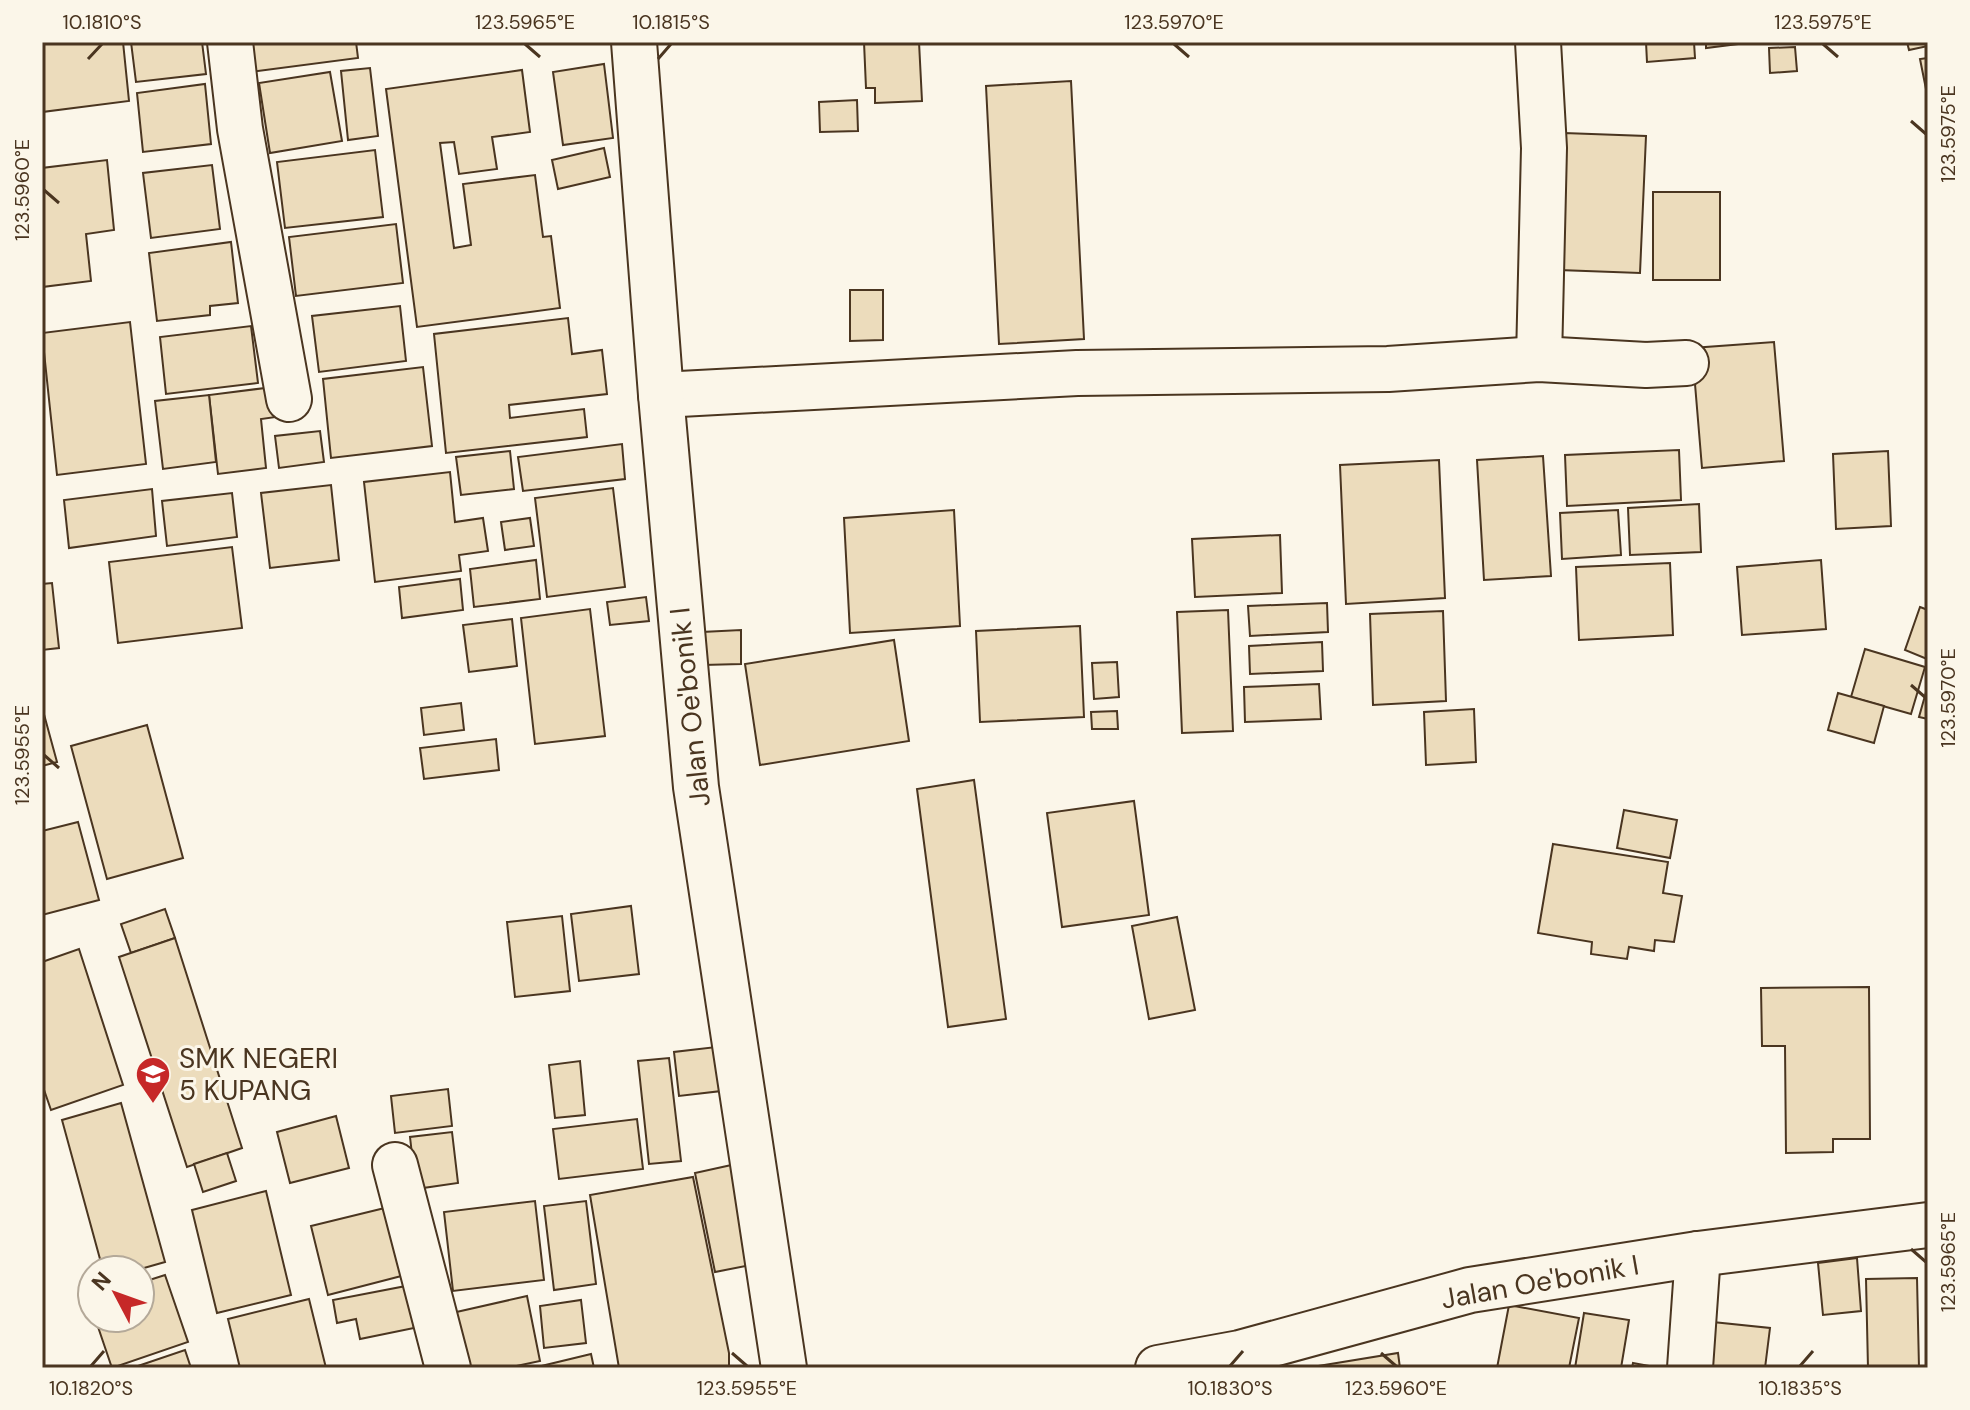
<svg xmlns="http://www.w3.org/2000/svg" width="1970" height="1410" viewBox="0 0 1970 1410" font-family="'DM Sans',sans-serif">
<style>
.building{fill:#ecdcbc;stroke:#4a3520;stroke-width:2}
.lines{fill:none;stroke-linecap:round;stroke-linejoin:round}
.street-casing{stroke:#4a3520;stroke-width:48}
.secondary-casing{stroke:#4a3520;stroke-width:48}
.street{stroke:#fbf6e9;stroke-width:44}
.secondary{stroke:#fbf6e9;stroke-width:44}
.ticks{fill:none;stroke:#4a3520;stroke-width:3}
.labels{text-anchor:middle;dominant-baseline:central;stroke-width:6;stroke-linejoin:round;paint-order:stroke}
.street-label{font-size:28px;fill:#4a3520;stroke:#fbf6e9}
.poi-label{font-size:28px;fill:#4a3520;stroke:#fbf6e9;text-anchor:start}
.neatline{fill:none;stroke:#4a3520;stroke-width:3}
.ticks-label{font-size:20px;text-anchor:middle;fill:#4a3520}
</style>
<rect width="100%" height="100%" fill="#fbf6e9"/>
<g class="building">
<polygon points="42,42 123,42 129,101 42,112"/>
<polygon points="131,42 202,42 206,74 136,82"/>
<polygon points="247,42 356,42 358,58 251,72"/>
<polygon points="864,42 919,42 922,101 875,103 875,88 866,88"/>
<polygon points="1646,42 1694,42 1695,58 1647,62"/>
<polygon points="1706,42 1754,42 1706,48"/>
<polygon points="1907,42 1928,42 1928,46 1909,50"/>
<polygon points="1795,47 1797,71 1770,73 1769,48"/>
<polygon points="1928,58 1928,99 1920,59"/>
<polygon points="604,64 613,138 563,145 553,72"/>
<polygon points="370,68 378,136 348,140 341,71"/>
<polygon points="522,70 530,132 492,137 497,169 459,174 454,142 440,143 454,248 471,245 463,184 535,175 543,237 551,236 560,308 417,327 386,89"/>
<polygon points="330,72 342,141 270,153 259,83"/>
<polygon points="1071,81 1084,339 999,344 986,86"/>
<polygon points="205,84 211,144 143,152 137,93"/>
<polygon points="857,100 858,131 820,132 819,102"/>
<polygon points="1564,133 1646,136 1640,273 1559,270"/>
<polygon points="604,148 610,177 558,189 552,160"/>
<polygon points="375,150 383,217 285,228 277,162"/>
<polygon points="107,160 114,230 86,234 91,281 42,287 42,168"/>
<polygon points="212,165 220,229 151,238 143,173"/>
<rect x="1653" y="192" width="67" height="88"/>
<polygon points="396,224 403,283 296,296 289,237"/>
<polygon points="231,242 238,303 210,306 210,315 157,321 149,253"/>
<polygon points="850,290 883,290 883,340 850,341"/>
<polygon points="400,306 406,361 319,372 312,316"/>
<polygon points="568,318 572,354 602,350 607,394 509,405 510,418 584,409 587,437 446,453 434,334"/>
<polygon points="130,322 146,464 57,475 42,333"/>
<polygon points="251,326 258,383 166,394 160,337"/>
<polygon points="1774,342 1784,461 1702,468 1692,348"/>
<polygon points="423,367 432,446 331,458 323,379"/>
<polygon points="273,387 276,417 261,419 266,468 218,474 209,395"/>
<polygon points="209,395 216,462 163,469 155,401"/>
<polygon points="320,431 324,462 279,468 275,436"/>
<polygon points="622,444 625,479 523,491 518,457"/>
<polygon points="1679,450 1681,500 1567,506 1565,455"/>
<polygon points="510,451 514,489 461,495 456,457"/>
<polygon points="1888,451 1891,526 1836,529 1833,454"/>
<polygon points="1543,456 1551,576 1484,580 1477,460"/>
<polygon points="1439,460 1445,598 1346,604 1340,465"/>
<polygon points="450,472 455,522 483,518 488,551 459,555 461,571 375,582 364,482"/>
<polygon points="331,485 339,560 270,568 261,493"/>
<polygon points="613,488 625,587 547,597 535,498"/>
<polygon points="152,489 156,536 69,548 64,500"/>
<polygon points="232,493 237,537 167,546 162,501"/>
<polygon points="1699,504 1701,552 1630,555 1628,508"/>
<polygon points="954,510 960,626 850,633 844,518"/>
<polygon points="1618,510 1621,555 1562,559 1560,513"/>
<polygon points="530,518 534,546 505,550 501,522"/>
<polygon points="1280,535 1282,593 1195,597 1192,539"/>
<polygon points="232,547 242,628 118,643 109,562"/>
<polygon points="536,560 540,599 474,607 470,569"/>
<polygon points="1821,560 1826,629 1742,635 1737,567"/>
<polygon points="1670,563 1673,635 1579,640 1576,567"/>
<polygon points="460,579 463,610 402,618 399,587"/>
<polygon points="52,583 59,648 42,650 42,584"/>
<polygon points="646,597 649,621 610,625 607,602"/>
<polygon points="1327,603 1328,632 1250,636 1248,606"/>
<polygon points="1920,607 1928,610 1927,659 1905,650"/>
<polygon points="590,609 605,736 535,744 521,618"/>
<polygon points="1228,610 1233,731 1182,733 1177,612"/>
<polygon points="1443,611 1446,701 1373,705 1370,614"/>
<polygon points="512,619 517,666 469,672 463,625"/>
<polygon points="1080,626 1084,717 980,722 976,631"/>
<polygon points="741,630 741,664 703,665 702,632"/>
<polygon points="894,640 909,741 760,765 745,664"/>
<polygon points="1322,642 1323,671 1250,674 1249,646"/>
<polygon points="1865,649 1925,667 1911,714 1851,697"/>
<polygon points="1117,662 1119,697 1094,699 1092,663"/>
<polygon points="1319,684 1321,719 1245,722 1244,687"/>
<polygon points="1928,685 1928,719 1919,717"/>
<polygon points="1838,693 1884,706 1874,743 1828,730"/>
<polygon points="461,703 464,730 424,735 421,708"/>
<polygon points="42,707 57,762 42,766"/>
<polygon points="1474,709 1476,762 1426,765 1424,712"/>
<polygon points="1117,711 1118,729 1092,729 1091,712"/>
<polygon points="147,725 183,858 107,879 71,746"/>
<polygon points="496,739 499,770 424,779 420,748"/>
<polygon points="974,780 1006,1019 948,1027 917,789"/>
<polygon points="1134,801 1149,915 1062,927 1047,813"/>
<polygon points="1624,810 1677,820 1670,858 1617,848"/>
<polygon points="78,822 99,900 42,915 42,831"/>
<polygon points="1553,844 1668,862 1663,893 1682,896 1674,942 1655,940 1654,951 1629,947 1627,959 1591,954 1592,942 1538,933"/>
<polygon points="631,906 639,974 579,981 571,914"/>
<polygon points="165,909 175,938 131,953 121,924"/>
<polygon points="562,916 570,991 515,997 507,922"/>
<polygon points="1177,917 1195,1010 1149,1019 1132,926"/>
<polygon points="175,938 242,1148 187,1167 119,957"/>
<polygon points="79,949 123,1085 51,1110 42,1084 42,962"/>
<polygon points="1869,987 1870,1139 1833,1139 1833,1152 1786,1153 1785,1046 1762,1046 1761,988"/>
<polygon points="716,1047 721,1091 679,1096 674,1052"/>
<polygon points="669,1058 681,1161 649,1164 638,1061"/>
<polygon points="580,1061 585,1115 555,1118 549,1065"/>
<polygon points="448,1089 452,1126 395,1133 391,1096"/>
<polygon points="121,1103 165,1262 137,1270 103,1270 62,1120"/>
<polygon points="336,1116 349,1168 290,1183 277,1132"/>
<polygon points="637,1119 643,1169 559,1179 553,1129"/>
<polygon points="452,1132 458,1183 416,1189 410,1137"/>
<polygon points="227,1153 236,1181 203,1192 194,1164"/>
<polygon points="736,1164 756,1264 715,1272 695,1173"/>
<polygon points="693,1177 729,1353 729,1365 727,1368 619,1368 590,1195"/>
<polygon points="266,1191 291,1295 217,1313 192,1210"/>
<polygon points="535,1201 544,1280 453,1291 444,1212"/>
<polygon points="586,1201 596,1284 554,1290 544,1206"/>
<polygon points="397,1205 413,1273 328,1295 311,1226"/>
<polygon points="1857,1258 1861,1311 1823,1315 1818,1263"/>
<polygon points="165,1275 188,1342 112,1368 95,1318 140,1318 140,1283"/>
<polygon points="1917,1278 1919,1368 1868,1368 1866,1279"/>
<polygon points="406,1286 414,1328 360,1339 356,1319 337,1323 333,1300"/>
<polygon points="527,1296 540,1361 507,1368 465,1368 452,1313"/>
<polygon points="309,1299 326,1368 240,1368 228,1319"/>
<polygon points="581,1300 586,1343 544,1348 540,1306"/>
<polygon points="1509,1305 1579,1318 1569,1368 1497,1368"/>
<polygon points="1584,1313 1629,1320 1621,1368 1575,1368"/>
<polygon points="1703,1321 1770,1328 1765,1368 1697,1368"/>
<polygon points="185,1350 191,1368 132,1368"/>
<polygon points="1398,1353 1400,1368 1306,1368"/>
<polygon points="591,1354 594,1368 533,1368"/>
<polygon points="1633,1363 1660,1368 1632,1368"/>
</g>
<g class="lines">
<g class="street-casing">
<g id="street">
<polyline points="230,42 240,129 289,399"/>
<polyline points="1538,42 1544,148 1539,359"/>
<polyline points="661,395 1077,373 1388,369 1539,359 1646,365 1686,363"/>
<polyline points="395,1165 448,1368"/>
<polyline points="1690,1368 1698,1254"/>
</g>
</g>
<g class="secondary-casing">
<g id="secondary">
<polyline points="634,42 661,395 696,787 784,1368"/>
<polyline points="1158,1368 1240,1353 1470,1290 1698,1254 1928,1225"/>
</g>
</g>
<use href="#street" class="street"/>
<use href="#secondary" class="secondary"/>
</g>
<path class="ticks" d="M525 44 540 57M1174 44 1189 57M1823 44 1838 57M88 59 102 44M658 59 671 44M1911 121 1926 134M44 190 59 203M1911 685 1926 698M44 755 59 768M1911 1249 1926 1262M732 1353 747 1366M1381 1353 1396 1366M91 1366 104 1351M1230 1366 1243 1351M1800 1366 1813 1351"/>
<defs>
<g id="school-pin" transform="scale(1.8)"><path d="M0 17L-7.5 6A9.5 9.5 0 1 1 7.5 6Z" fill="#c62828" stroke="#fbf6e9"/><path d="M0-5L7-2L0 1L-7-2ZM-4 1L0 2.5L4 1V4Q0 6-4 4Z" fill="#fff"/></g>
</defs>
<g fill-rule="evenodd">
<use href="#school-pin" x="153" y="1074"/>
</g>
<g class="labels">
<g class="street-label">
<text transform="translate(690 707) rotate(-96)">Jalan Oe'bonik I</text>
<text transform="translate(1540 1282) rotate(-10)">Jalan Oe'bonik I</text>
</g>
<g class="poi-label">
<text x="179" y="1058">SMK NEGERI<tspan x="179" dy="32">5 KUPANG</tspan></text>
</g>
</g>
<rect width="1970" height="1410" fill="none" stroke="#fbf6e9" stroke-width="88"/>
<g transform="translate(116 1294) rotate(311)"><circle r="38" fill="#fbf6e9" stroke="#b4a999" stroke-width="2"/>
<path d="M0-6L14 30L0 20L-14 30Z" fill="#c62828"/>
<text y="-12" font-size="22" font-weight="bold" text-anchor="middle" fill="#4a3520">N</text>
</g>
<rect x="44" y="44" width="1882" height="1322" class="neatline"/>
<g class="ticks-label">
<text x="102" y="29">10.1810°S</text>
<text x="525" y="29">123.5965°E</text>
<text x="671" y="29">10.1815°S</text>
<text x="1174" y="29">123.5970°E</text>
<text x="1823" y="29">123.5975°E</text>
<text transform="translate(1948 134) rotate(-90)" y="7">123.5975°E</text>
<text transform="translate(22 190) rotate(-90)" y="7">123.5960°E</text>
<text transform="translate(1948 698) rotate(-90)" y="7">123.5970°E</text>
<text transform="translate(22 755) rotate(-90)" y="7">123.5955°E</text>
<text transform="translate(1948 1262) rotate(-90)" y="7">123.5965°E</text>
<text x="91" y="1395">10.1820°S</text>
<text x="747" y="1395">123.5955°E</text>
<text x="1230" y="1395">10.1830°S</text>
<text x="1396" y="1395">123.5960°E</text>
<text x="1800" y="1395">10.1835°S</text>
</g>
</svg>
